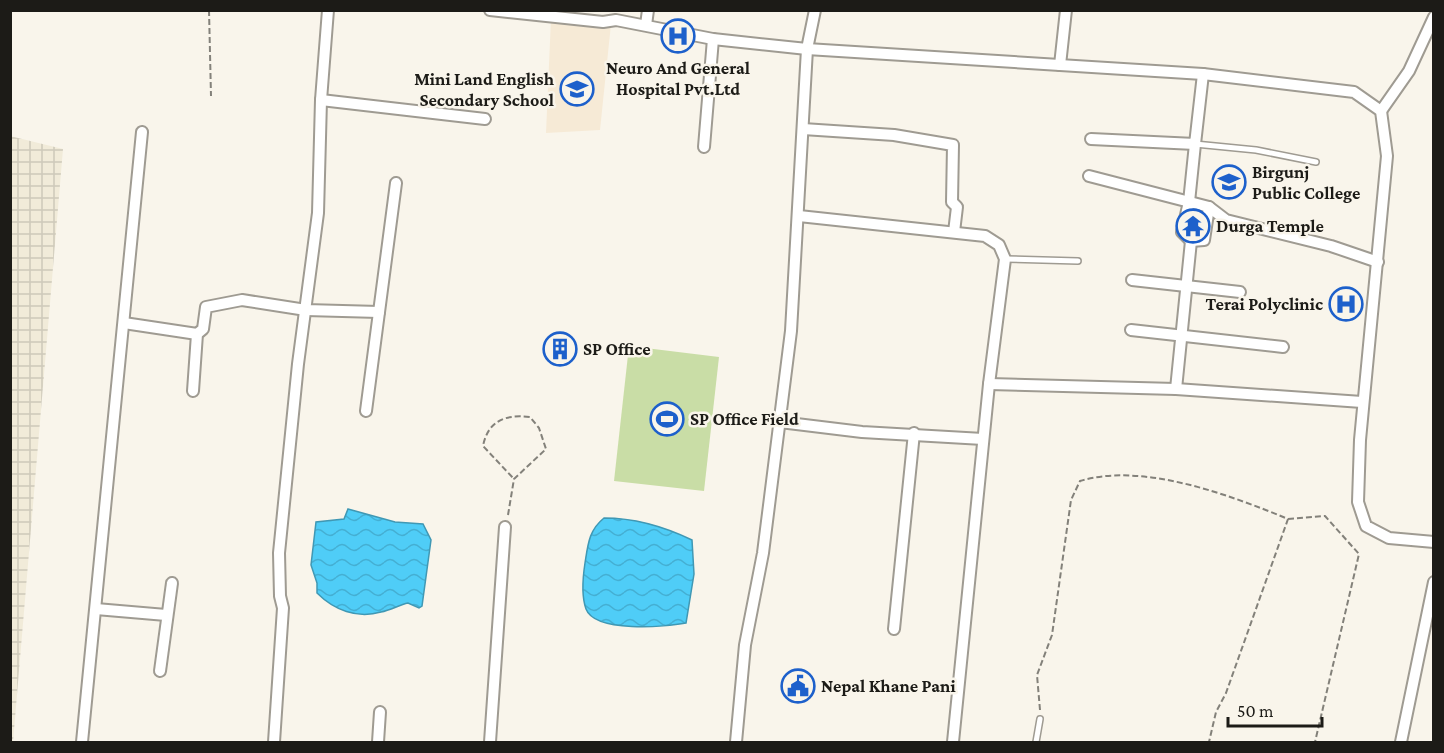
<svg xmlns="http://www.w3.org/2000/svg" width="1444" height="753" viewBox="0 0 1444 753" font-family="'Crimson Pro',serif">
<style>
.industrial{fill:url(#industrial-grid)}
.education{fill:#f6ead6}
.garden{fill:#c9dda6}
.water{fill:url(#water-waves);stroke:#4098b4;stroke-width:1.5}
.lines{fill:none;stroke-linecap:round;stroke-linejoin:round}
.service-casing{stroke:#9f9b92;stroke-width:8}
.minor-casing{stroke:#9f9b92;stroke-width:14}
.path{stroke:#83817a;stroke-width:2;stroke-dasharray:6 3;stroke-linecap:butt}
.service{stroke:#fff;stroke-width:5}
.minor{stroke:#fff;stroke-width:10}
.labels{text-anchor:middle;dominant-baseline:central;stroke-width:5;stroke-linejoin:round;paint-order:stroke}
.poi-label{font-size:18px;font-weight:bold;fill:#1c1b17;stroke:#f9f5eb;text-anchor:start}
</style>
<defs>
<pattern id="industrial-grid" width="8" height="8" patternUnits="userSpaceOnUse" patternTransform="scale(1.5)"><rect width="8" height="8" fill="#f1ebd9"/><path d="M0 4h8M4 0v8" fill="none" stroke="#cec9ba"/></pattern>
<pattern id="water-waves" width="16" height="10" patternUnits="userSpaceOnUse" patternTransform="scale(1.5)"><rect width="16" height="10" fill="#4fcdf7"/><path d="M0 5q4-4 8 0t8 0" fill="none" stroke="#44afd3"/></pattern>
</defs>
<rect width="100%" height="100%" fill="#f9f5eb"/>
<polygon class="industrial" points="10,136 63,149 13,742 10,742"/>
<polygon class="education" points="551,19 611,24 600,130 546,133"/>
<polygon class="garden" points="629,346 719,357 704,491 614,481"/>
<g class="water">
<path d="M348 509 395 522 423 524 431 540 422 606 419 608 408 603C399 605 391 610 381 612 357 619 334 610 317 593V583L311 565 316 522 344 519Z"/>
<path d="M604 518C636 518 663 526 692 540L694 574 686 623C666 627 595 633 586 609 581 595 583 576 585 563 588 544 589 530 604 518Z"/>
</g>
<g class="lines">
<g class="service-casing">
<g id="service">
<polyline points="1195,144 1256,150 1316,162"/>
<polyline points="1005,259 1078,261"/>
<polyline points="1036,742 1040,719"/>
</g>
</g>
<g class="minor-casing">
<g id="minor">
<polyline points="490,10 603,22 616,20 713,39 807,49 1203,74 1354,92 1381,111 1387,156 1360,440 1358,502 1366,526 1389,538 1434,542"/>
<polyline points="646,25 648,10"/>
<polyline points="1060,65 1066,10"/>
<polyline points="321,100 485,119"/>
<polyline points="1381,111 1409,71 1434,17"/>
<polyline points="803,129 894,135 953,145 952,202 957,207 954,232"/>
<polyline points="1091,139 1195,144 1203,74"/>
<polyline points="1195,144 1189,202 1182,232 1191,241 1204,240 1209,207"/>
<polyline points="704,147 713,39"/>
<polyline points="1089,176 1209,207 1226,220 1331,246 1378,262"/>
<polyline points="799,216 985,236 999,245 1005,259 989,384 953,742"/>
<polyline points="1132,280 1240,292"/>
<polyline points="124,323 197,334"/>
<polyline points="1131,330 1283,347"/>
<polyline points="989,384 1176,389 1362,402"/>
<polyline points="1176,389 1191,241"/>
<polyline points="193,391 197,334 203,329 206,307 242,300 306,310 379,312"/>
<polyline points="366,411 396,183"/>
<polyline points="780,422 862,432 983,439"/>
<polyline points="96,609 166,615"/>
<polyline points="894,629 914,433"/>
<polyline points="160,671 172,583"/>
<polyline points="82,742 142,132"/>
<polyline points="274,742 283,608 280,596 279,553 298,364 318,213 321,100 328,10"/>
<polyline points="378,742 380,712"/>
<polyline points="490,742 505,527"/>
<polyline points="736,742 745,645 763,553 791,331 807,49 815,10"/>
<polyline points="1401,742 1434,582"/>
</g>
</g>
<g class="path">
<polyline points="209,10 211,96"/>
<path d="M508 515 514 479 546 449 539 428 530 417C505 414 488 421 483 446L514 479"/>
<polyline points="1288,519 1325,516 1359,554 1315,742"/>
<path d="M1040 710 1037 675 1052 635 1071 500 1080 481C1142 462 1230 495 1288 519L1226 693 1216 712 1209 742"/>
</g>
<use href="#service" class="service"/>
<use href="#minor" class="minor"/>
</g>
<defs>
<g id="hospital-ring" transform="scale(1.725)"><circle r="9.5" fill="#f9f5eb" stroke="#1d60cb" stroke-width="1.5"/><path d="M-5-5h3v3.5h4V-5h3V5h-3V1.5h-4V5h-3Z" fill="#1d60cb"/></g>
<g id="school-ring" transform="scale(1.725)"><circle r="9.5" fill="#f9f5eb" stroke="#1d60cb" stroke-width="1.5"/><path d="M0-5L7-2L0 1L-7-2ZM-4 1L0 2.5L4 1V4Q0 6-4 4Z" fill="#1d60cb"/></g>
<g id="university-ring" transform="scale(1.725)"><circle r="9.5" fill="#f9f5eb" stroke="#1d60cb" stroke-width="1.5"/><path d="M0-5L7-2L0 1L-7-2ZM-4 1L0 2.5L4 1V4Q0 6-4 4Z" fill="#1d60cb"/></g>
<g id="temple-ring" transform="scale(1.725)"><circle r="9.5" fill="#f9f5eb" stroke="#1d60cb" stroke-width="1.5"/><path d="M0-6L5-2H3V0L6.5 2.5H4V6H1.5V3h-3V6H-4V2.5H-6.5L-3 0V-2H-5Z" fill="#1d60cb"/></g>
<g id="building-ring" transform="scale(1.725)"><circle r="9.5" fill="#f9f5eb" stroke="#1d60cb" stroke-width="1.5"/><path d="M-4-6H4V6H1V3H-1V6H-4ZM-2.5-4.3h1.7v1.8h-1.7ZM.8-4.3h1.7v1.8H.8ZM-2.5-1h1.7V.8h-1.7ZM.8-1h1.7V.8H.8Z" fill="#1d60cb"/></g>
<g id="stadium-ring" transform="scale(1.725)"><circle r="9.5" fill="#f9f5eb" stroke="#1d60cb" stroke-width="1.5"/><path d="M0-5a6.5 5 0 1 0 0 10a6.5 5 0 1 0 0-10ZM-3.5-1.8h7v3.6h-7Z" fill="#1d60cb"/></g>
<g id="civic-ring" transform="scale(1.725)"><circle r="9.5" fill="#f9f5eb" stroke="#1d60cb" stroke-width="1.5"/><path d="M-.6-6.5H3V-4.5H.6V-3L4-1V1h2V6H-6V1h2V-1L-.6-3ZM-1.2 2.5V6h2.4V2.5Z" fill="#1d60cb"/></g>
</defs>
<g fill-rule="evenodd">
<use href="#hospital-ring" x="678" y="36"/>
<use href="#school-ring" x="577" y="89"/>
<use href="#university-ring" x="1229" y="182"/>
<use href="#temple-ring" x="1193" y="226"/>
<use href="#hospital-ring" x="1346" y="304"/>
<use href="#building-ring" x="560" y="349"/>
<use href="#stadium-ring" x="667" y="419"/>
<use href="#civic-ring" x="798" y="686"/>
</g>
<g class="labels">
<g class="poi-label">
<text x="678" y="68" text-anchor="middle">Neuro And General<tspan x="678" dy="21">Hospital Pvt.Ltd</tspan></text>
<text x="554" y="79" text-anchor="end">Mini Land English<tspan x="554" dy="21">Secondary School</tspan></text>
<text x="1252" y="172">Birgunj<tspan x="1252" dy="21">Public College</tspan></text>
<text x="1216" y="226">Durga Temple</text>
<text x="1323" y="304" text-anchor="end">Terai Polyclinic</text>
<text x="583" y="349">SP Office</text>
<text x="690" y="419">SP Office Field</text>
<text x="821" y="686">Nepal Khane Pani</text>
</g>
</g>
<rect width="1444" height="753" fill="none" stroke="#1c1b17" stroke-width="24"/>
<path d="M1228 717v9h94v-9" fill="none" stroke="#1c1b17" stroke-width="3"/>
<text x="1237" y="717" font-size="18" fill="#1c1b17" stroke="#f9f5eb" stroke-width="4.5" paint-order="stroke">50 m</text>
</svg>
